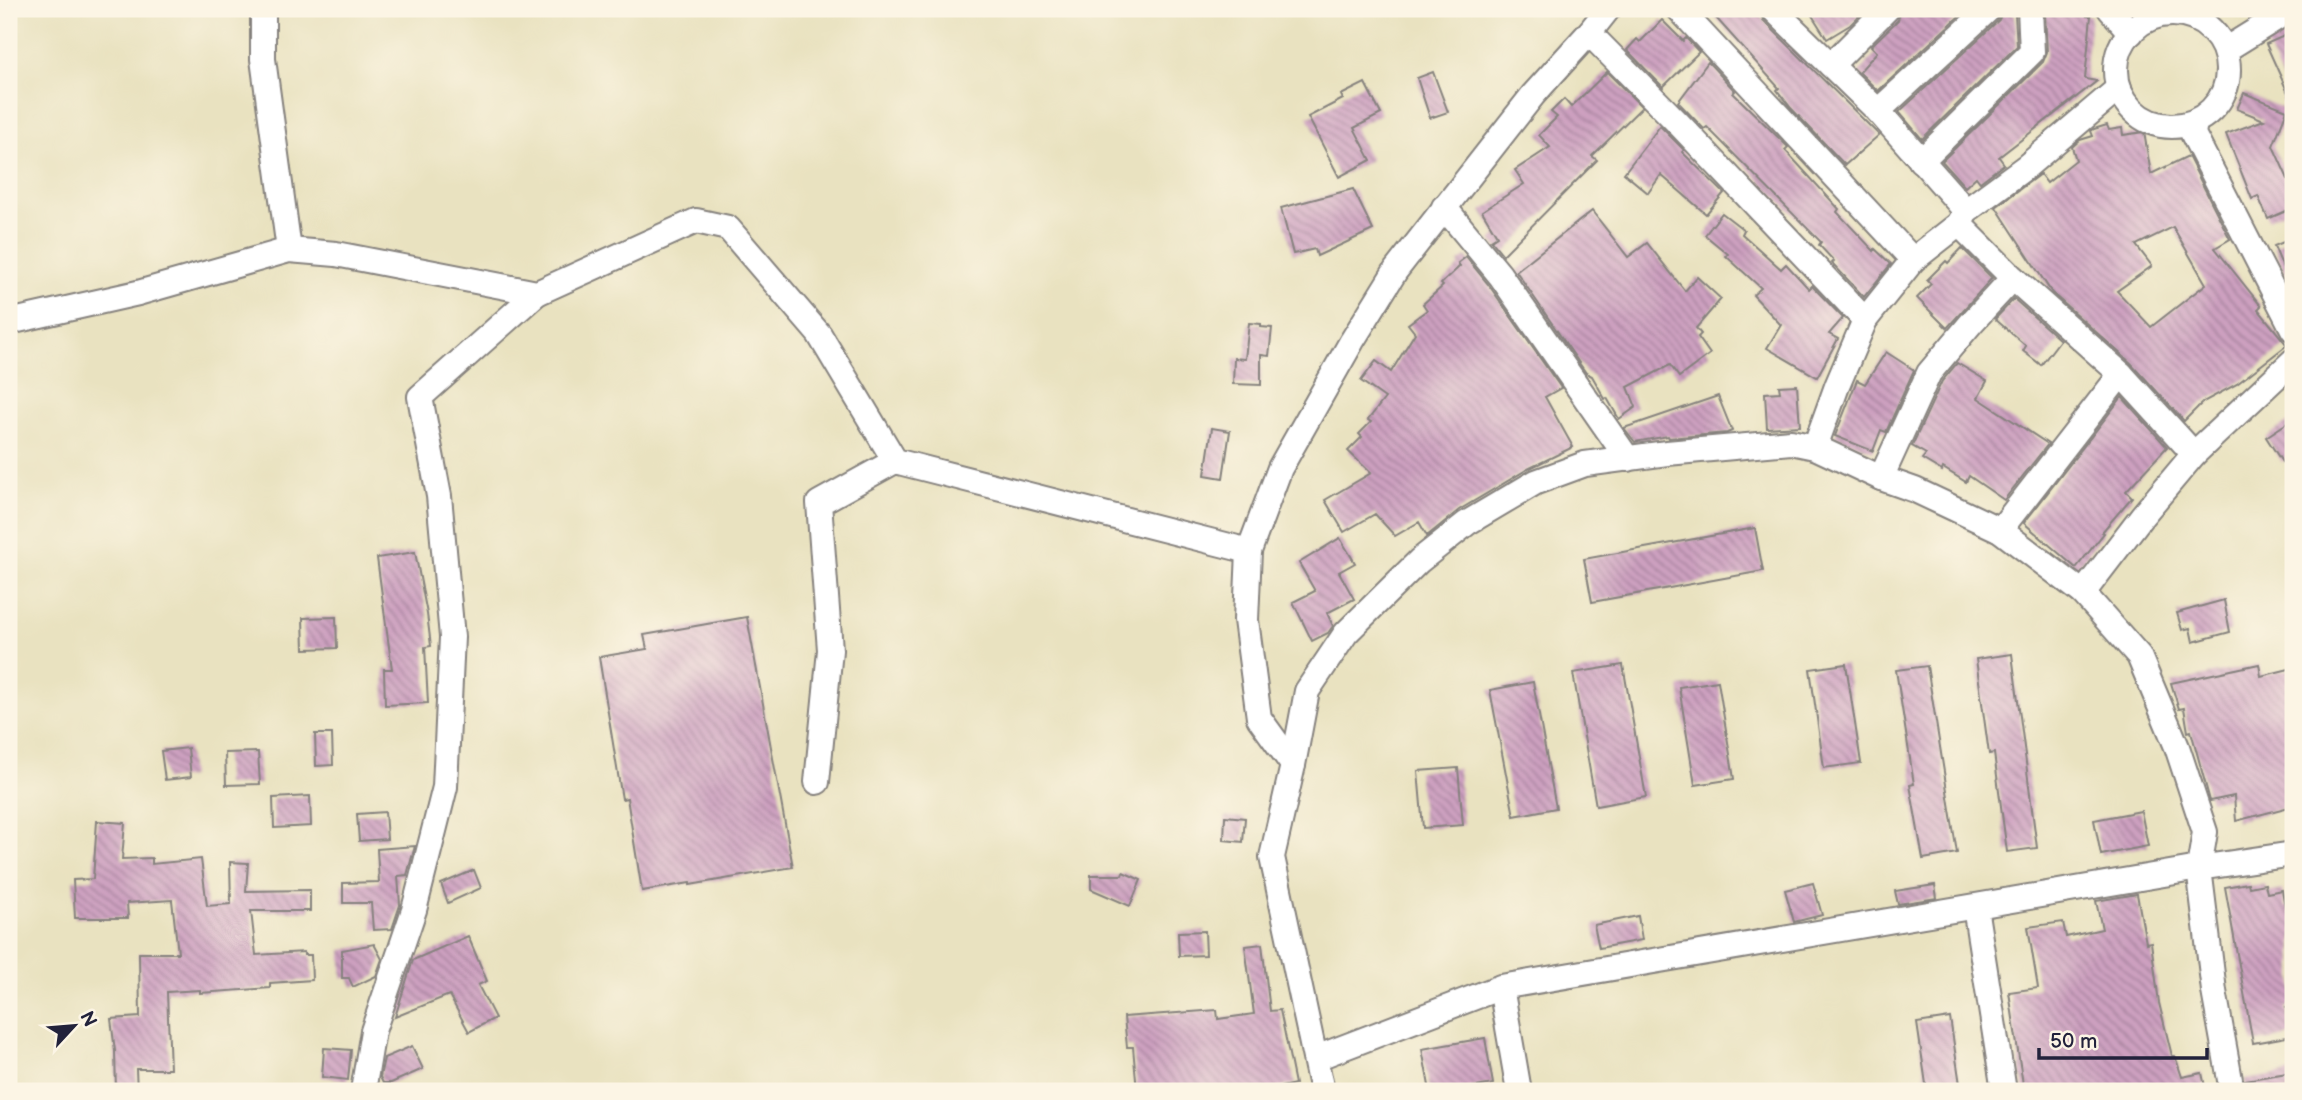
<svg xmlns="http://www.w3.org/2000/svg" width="2302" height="1100" viewBox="0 0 2302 1100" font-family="'Balsamiq Sans',sans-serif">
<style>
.building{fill:url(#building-back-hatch);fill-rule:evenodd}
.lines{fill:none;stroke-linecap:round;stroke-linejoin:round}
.minor-casing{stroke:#86827e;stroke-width:28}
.minor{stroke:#fff;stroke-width:24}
</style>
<defs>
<pattern id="building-back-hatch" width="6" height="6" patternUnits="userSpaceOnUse" patternTransform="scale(1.75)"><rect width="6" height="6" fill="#cda0c0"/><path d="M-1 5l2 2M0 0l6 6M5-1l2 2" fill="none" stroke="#a6829d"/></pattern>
</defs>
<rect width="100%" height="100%" fill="#fcf5e5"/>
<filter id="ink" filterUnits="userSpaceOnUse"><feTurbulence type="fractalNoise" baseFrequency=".0143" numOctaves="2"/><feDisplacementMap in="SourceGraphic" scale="14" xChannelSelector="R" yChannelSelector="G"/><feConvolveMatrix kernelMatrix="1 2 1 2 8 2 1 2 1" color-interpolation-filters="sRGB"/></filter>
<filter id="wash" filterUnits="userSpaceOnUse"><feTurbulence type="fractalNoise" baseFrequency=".00686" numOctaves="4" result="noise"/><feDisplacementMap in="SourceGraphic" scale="28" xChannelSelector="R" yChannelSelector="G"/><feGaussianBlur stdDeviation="1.57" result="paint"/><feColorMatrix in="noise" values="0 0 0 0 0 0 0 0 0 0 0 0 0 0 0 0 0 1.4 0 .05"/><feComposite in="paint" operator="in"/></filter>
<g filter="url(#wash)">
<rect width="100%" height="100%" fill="#e9e2c0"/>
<g id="blocks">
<g class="building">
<polygon points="1708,9 1759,9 1763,20 1879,135 1845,165 1791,108 1777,90 1779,88"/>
<polygon points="1808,9 1866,9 1850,25 1827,39"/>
<polygon points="1901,9 1967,9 1878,91 1859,72 1877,52 1871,46 1898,20"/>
<polygon points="2003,9 2009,9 2015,15 2017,46 1922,139 1899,112 1999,20"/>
<polygon points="2055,9 2088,9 2087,16 2091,16 2085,79 2097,81 1999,157 2004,164 1980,182 1976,177 1965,187 1942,161 2043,62 2047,52 2045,14 2054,14"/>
<polygon points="1662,20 1683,41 1686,38 1699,52 1663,87 1627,50 1637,39 1640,42"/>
<polygon points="2293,32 2293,104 2266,44"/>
<polygon points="1708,62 1735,91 1733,93 1788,147 1785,150 1839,209 1837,212 1874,251 1875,249 1891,264 1864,297 1832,263 1834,261 1819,245 1821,242 1707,127 1704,129 1678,102"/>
<polygon points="1433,72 1448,112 1430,118 1417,78"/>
<polygon points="1607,72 1642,107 1592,156 1597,160 1503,255 1491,240 1497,236 1482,211 1524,184 1515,170 1550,147 1539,135 1557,117 1551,112 1564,99 1571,107"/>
<polygon points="1365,83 1381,114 1354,128 1371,160 1339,177 1308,117 1343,99 1341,95"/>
<polygon points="2244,93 2287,110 2273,146 2293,190 2293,208 2268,219 2258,196 2252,199 2226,134 2264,120 2237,109"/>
<path d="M2107 125 2109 130 2122 128 2123 135 2144 132 2151 174 2188 156 2230 239 2215 248 2261 306 2258 309 2287 345 2237 384 2203 402 2184 421 2131 363 2052 293 1996 207 2040 174 2047 183 2076 160 2072 147 2080 140 2093 136 2091 131 2094 129ZM2173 227 2206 284 2151 327 2117 291 2152 266 2136 245Z"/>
<polygon points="1660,126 1684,150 1682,152 1724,193 1706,214 1661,175 1648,193 1624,173"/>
<polygon points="1353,189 1373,230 1317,256 1315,249 1293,254 1281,208"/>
<polygon points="1592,211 1628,257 1647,243 1685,291 1697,277 1721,299 1696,328 1701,334 1698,337 1710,354 1679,377 1670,365 1628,387 1636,407 1619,419 1607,398 1605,399 1592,376 1586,373 1516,271"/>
<polygon points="1722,213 1744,230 1742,234 1781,269 1786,264 1809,289 1812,286 1843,318 1829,334 1838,339 1817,377 1767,348 1781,325 1753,295 1761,288 1726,256 1728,254 1705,235"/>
<polygon points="2293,238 2293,292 2274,246"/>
<polygon points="1962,248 1992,278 1947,328 1917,298 1931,284 1927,280 1946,261 1948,263"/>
<polygon points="1466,257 1488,284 1561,388 1545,397 1573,447 1528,469 1459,510 1427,536 1419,522 1395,536 1375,514 1344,532 1325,500 1371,473 1348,451 1362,437 1359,434 1371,422 1368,420 1385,398 1361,381 1376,361 1391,372 1415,333 1408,324 1427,310 1423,304 1443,286 1441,284 1460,266 1458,263"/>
<polygon points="2014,299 2060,340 2041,365 2023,351 2026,346 1995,319"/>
<polygon points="1249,323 1261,324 1261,327 1272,328 1269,356 1261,355 1261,385 1233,384 1234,358 1245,359"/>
<polygon points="1886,352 1914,370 1886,432 1881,430 1873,451 1835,436 1857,380 1865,384"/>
<polygon points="1957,363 1987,381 1978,398 2048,444 2004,500 1969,476 1966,482 1943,468 1942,471 1922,459 1926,454 1912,446 1942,381"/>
<polygon points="1797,385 1800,426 1767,428 1765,393 1780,392 1779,386"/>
<polygon points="1718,396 1732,431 1727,433 1669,438 1668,436 1635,442 1624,428"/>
<polygon points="2122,397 2167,447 2126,491 2132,497 2102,532 2104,533 2076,568 2024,523"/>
<polygon points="2293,419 2293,454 2282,462 2266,437"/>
<polygon points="1212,428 1230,431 1223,478 1205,475"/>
<polygon points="1755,528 1763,571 1592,602 1584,559"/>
<polygon points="1340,538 1355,563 1339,572 1354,599 1327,613 1333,626 1328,633 1312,641 1293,602 1315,591 1299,563"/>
<polygon points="415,552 427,614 431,646 425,647 428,703 385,705 384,669 392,669 377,558"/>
<polygon points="2224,600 2230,632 2193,642 2190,628 2182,630 2177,613"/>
<polygon points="336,617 337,648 304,649 303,618"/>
<polygon points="747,617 793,867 690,885 690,883 642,891 627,798 622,799 599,657 647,649 644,635"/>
<polygon points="2012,654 2037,848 2007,852 1994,753 1989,754 1976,659"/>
<polygon points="1846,664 1861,763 1824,768 1810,669"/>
<polygon points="2259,664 2261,676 2293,668 2293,806 2236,821 2234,796 2210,801 2191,731 2188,732 2184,708 2179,709 2171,683"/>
<polygon points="1623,665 1646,797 1596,806 1573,673"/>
<polygon points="1927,666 1957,853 1923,859 1910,785 1914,784 1896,670"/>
<polygon points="1718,681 1734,779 1695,785 1679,687"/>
<polygon points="1533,682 1556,808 1514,816 1490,690"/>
<polygon points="315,734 332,734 333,765 316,766"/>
<polygon points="188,748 191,777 165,780 161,751"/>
<polygon points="258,752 260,784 226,785 225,753"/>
<polygon points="1458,768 1463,825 1423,828 1418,771"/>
<polygon points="310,796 311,826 274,828 273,798"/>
<polygon points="2141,811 2148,846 2101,855 2094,820"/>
<polygon points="385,812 387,839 359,841 357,814"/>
<polygon points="1225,816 1245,818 1243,842 1224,840"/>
<polygon points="97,821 125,823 122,859 152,858 152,864 201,859 207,906 231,904 230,862 248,863 246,891 310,890 310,911 251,911 256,955 304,952 304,955 311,955 312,980 270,983 270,988 200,993 200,990 167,992 170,1069 136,1069 137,1091 116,1091 115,1051 111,1019 140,1017 139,953 178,953 172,900 127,903 128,918 75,918 73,880 93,879"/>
<polygon points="415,846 407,875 398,876 400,905 392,929 373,930 371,903 343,903 343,883 379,882 377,849"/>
<polygon points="474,870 481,888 448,903 441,884"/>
<polygon points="1123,872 1141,880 1130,906 1091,889 1091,875 1122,875"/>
<polygon points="1813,883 1822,915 1794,922 1785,890"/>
<polygon points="2248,883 2249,887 2265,884 2267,893 2282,890 2285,907 2293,906 2293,1006 2286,1007 2292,1036 2253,1043 2225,887"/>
<polygon points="1935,885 1937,898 1898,904 1895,891"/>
<polygon points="2137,894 2146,943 2151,942 2159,1003 2172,1056 2175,1056 2182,1077 2202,1073 2206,1091 2154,1091 2153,1085 2119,1091 2024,1091 2009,992 2038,988 2028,927 2063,922 2066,937 2102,929 2096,901"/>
<polygon points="1638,916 1642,940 1599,948 1594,925"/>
<polygon points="1205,931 1206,955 1179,956 1178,932"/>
<polygon points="468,936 487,981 478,985 495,1018 469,1032 449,995 395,1017 413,960"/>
<polygon points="374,944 382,959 376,976 353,987 349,978 342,978 342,950"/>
<polygon points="1262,944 1270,1011 1280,1010 1295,1084 1263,1091 1137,1091 1133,1047 1127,1047 1124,1017 1217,1010 1218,1019 1254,1014 1245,946"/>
<polygon points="1950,1018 1961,1091 1927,1091 1917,1023"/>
<polygon points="1485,1038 1493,1084 1453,1091 1430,1091 1422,1049"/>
<polygon points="412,1046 423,1069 391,1083 383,1083 380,1077 384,1058"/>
<polygon points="324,1048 351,1050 348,1080 322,1077"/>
<polygon points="2293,1072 2293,1091 2246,1091 2245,1080"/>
</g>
</g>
</g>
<g filter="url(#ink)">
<use href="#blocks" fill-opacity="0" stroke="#86827e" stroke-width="2"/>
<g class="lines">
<g class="minor-casing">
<g id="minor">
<polyline points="263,9 263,59 289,250"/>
<polyline points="1679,9 1913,260"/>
<polyline points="1773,9 1878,111 1966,211"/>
<polyline points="2110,9 2131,33"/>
<circle cx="2172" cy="70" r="56"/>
<polyline points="1589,33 1678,123 1865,320"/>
<polyline points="2225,50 2291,9"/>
<polyline points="1831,65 1887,9"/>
<polyline points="1878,111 1989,9"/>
<polyline points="2195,122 2193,134 2293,329"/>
<polyline points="1921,161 2032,52 2030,9"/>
<polyline points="1444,207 1500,275 1628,459"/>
<polyline points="9,322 138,293 289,250 336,254 537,293 696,221 728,228 819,334 895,461 1249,551"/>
<polyline points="2121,374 2194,454"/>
<polyline points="1815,447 1837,386 1865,320 1913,260 1959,224 1966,211 2027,166 2119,88"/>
<polyline points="1881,478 1929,373 1972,322 2013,278 1959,224"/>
<polyline points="2000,530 2121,374 2013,278"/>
<polyline points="2083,593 2142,516 2194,454 2293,361"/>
<polyline points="1293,765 1307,691 1346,633 1419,561 1467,523 1536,482 1585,464 1667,453 1791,442 1815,447 1881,478 1915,490 2000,530 2083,593 2139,656 2177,747 2205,832 2199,868 2214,991 2232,1091"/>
<polyline points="817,782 830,650 819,503 895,461"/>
<polyline points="1975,907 2004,1091"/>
<polyline points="1501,987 2199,868 2293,854"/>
<polyline points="1316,1058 1501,987 1519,1091"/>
<polyline points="363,1091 373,1031 414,910 445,787 452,637 439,496 420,397 537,293"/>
<polyline points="1322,1091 1272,857 1293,765 1259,718 1246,620 1249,551 1280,468 1352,341 1396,270 1533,95 1589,33 1608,9"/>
</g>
</g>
<use href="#minor" class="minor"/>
</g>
</g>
<rect width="2302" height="1100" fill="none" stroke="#fcf5e5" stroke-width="35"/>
<g transform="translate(74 1026) rotate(64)" stroke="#fcf5e5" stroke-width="5" paint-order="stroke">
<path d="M0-5L12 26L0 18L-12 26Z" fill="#22223b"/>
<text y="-10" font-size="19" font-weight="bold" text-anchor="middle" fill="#22223b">N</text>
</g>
<path d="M2039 1048v10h168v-10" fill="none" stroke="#22223b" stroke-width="3.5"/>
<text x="2050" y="1048" font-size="21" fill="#22223b" stroke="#fcf5e5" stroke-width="5" paint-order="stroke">50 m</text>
</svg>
